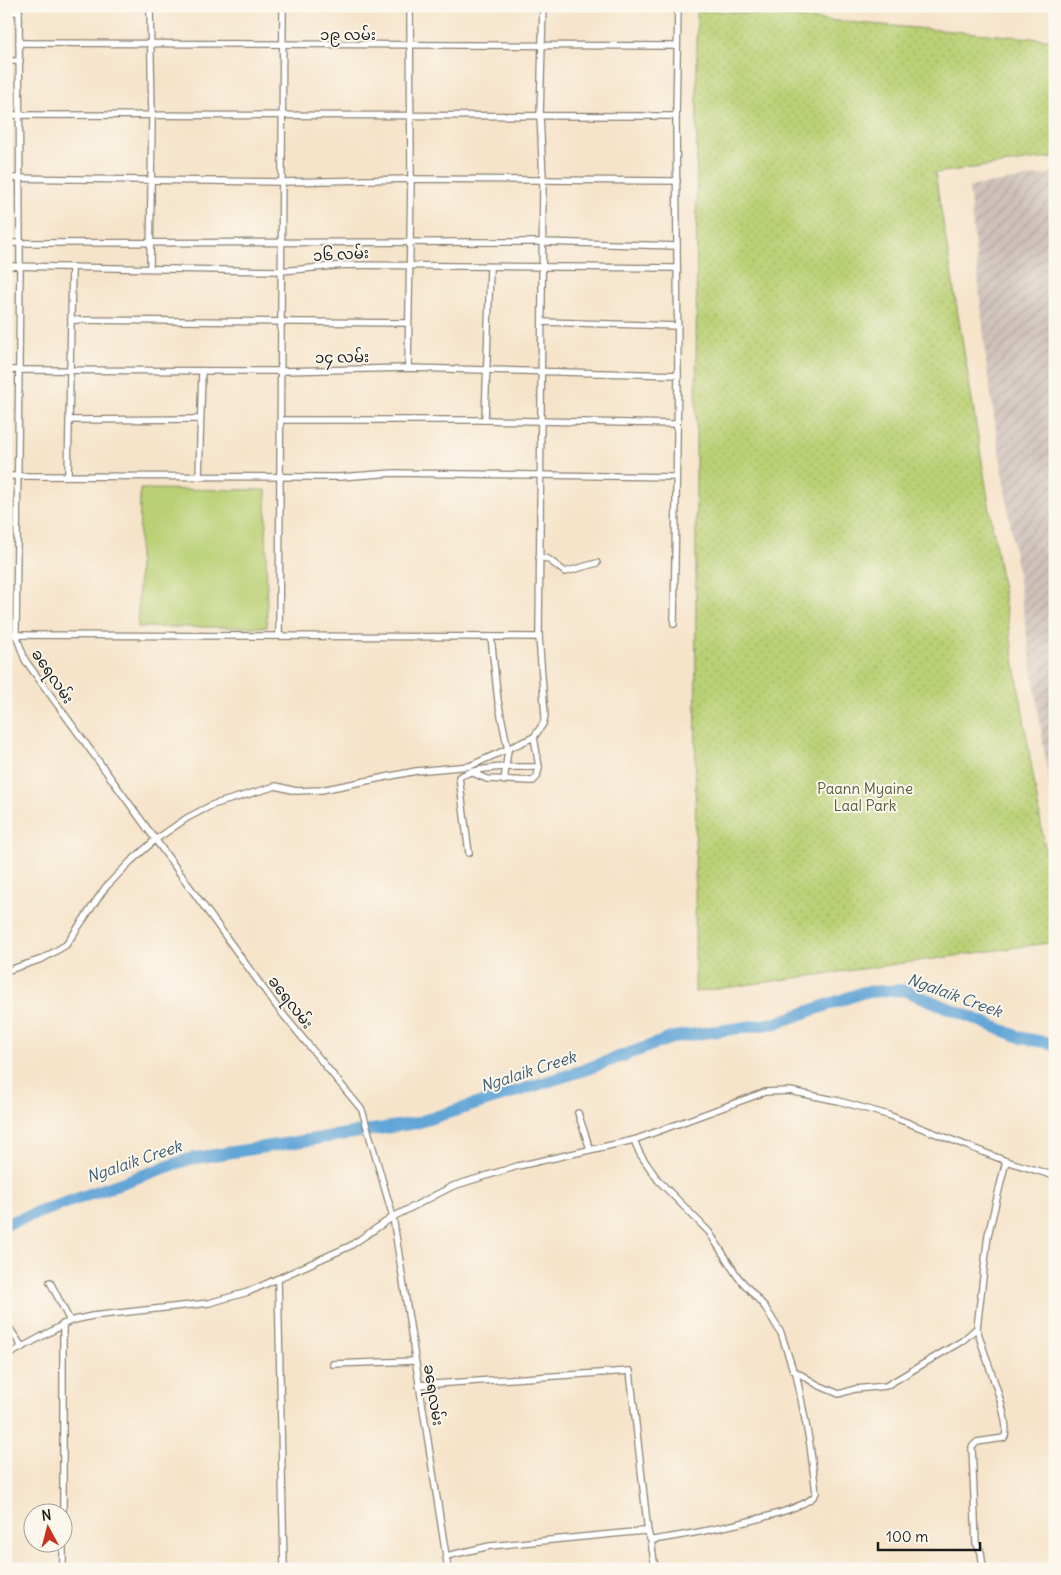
<svg xmlns="http://www.w3.org/2000/svg" width="1061" height="1575" viewBox="0 0 1061 1575" font-family="Delius,'Noto Sans Myanmar',sans-serif">
<style>
.industrial{fill:url(#industrial-furrows)}
.park{fill:url(#park-dots);stroke:#6b7648}
.pitch{fill:#bad074;stroke:#6b7648}
.lines{fill:none;stroke-linecap:round;stroke-linejoin:round}
.river{stroke:#62a5d7;stroke-width:12}
.minor-casing{stroke:#898073;stroke-width:8}
.primary-casing{stroke:#898073;stroke-width:11}
.minor{stroke:#fff;stroke-width:5.5}
.primary{stroke:#fff;stroke-width:9}
.labels{text-anchor:middle;dominant-baseline:central;stroke-width:4;stroke-linejoin:round;paint-order:stroke}
.street-label{font-size:15px;fill:#1c1c1c;stroke:#fbf7ec}
.park-label{font-size:15px;fill:#535b3b;stroke:#fbf7ec}
.water-label{font-size:16px;font-style:italic;fill:#3c5a70;stroke:#fbf7ec}
</style>
<defs>
<pattern id="industrial-furrows" width="10" height="10" patternUnits="userSpaceOnUse" patternTransform="scale(1.25)"><rect width="10" height="10" fill="#cec1b9"/><path d="M-1 1l2-2M0 10L10 0M9 11l2-2" fill="none" stroke="#b0a59e"/></pattern>
<pattern id="park-dots" width="8" height="8" patternUnits="userSpaceOnUse" patternTransform="scale(1.25)"><rect width="8" height="8" fill="#bad074"/><path d="M2 2h.1M6 6h.1" fill="none" stroke="#9fb264" stroke-width="1.8" stroke-linecap="round"/></pattern>
</defs>
<rect width="100%" height="100%" fill="#fbf7ec"/>
<filter id="ink" filterUnits="userSpaceOnUse"><feTurbulence type="fractalNoise" baseFrequency=".02" numOctaves="2"/><feDisplacementMap in="SourceGraphic" scale="10" xChannelSelector="R" yChannelSelector="G"/><feConvolveMatrix kernelMatrix="1 2 1 2 8 2 1 2 1" color-interpolation-filters="sRGB"/></filter>
<filter id="wash" filterUnits="userSpaceOnUse"><feTurbulence type="fractalNoise" baseFrequency=".0096" numOctaves="4" result="noise"/><feDisplacementMap in="SourceGraphic" scale="20" xChannelSelector="R" yChannelSelector="G"/><feGaussianBlur stdDeviation="1.12" result="paint"/><feColorMatrix in="noise" values="0 0 0 0 0 0 0 0 0 0 0 0 0 0 0 0 0 1.4 0 .05"/><feComposite in="paint" operator="in"/></filter>
<g filter="url(#wash)">
<rect width="100%" height="100%" fill="#f6e4ca"/>
<polygon class="industrial" points="1055,173 1055,822 987,369 969,187"/>
<polygon class="park" points="697,9 1055,40 1055,157 935,173 1055,910 1055,942 695,992"/>
<polygon class="pitch" points="140,489 266,490 267,627 138,627"/>
<g class="lines">
<polyline class="river" points="6,1224 189,1159 416,1123 581,1071 674,1037 776,1023 864,992 904,990 1022,1038 1055,1044"/>
</g>
</g>
<g filter="url(#ink)">
<g class="lines">
<g class="minor-casing">
<g id="minor">
<polyline points="19,6 20,266 16,635 25,660 277,1007 362,1110 393,1217 448,1569"/>
<polyline points="6,12 19,12"/>
<polyline points="19,43 677,46"/>
<polyline points="6,61 20,61"/>
<polyline points="6,115 676,116"/>
<polyline points="6,178 283,182 411,179 677,181"/>
<polyline points="6,243 542,242 677,246"/>
<polyline points="6,266 281,271 345,265 676,268"/>
<polyline points="150,268 152,116 150,6"/>
<polyline points="72,320 408,323"/>
<polyline points="542,322 678,326"/>
<polyline points="408,368 411,179 410,6"/>
<polyline points="6,370 282,371 408,368 678,375"/>
<polyline points="70,420 199,419"/>
<polyline points="281,420 485,420 676,424"/>
<polyline points="485,420 490,268"/>
<polyline points="6,476 340,477 393,473 676,477"/>
<polyline points="68,476 72,267"/>
<polyline points="199,477 202,371"/>
<polyline points="539,557 548,559 565,572 597,563"/>
<polyline points="674,624 678,375 676,116 678,6"/>
<polyline points="279,634 283,6"/>
<polyline points="6,635 539,637"/>
<polyline points="491,637 498,701 508,750 504,781"/>
<polyline points="471,772 487,779 533,781 537,777 539,767 534,737"/>
<path d="M469 853 459 777C479 765 516 767 539 767"/>
<polyline points="6,971 42,959 66,945 105,888 130,862 155,840 187,818 212,805 276,786 296,791 321,790 416,771 470,766 534,737 543,724 545,716 539,637 543,179 540,115 543,6"/>
<polyline points="578,1113 590,1149"/>
<polyline points="634,1140 640,1154 658,1180 709,1232 738,1277 765,1307 781,1333 793,1370 818,1385 839,1394 855,1389 886,1386 962,1341 977,1328 988,1235 1006,1161"/>
<polyline points="278,1280 284,1569"/>
<polyline points="50,1282 70,1321"/>
<polyline points="6,1323 22,1347"/>
<polyline points="63,1324 63,1569"/>
<path d="M977 1328C981 1349 1014 1424 1004 1438L977 1442 972 1447 976 1543 981 1552 983 1569"/>
<polyline points="6,1356 70,1321 92,1316 209,1303 248,1292 350,1246 393,1217 453,1186 518,1166 634,1140 765,1092 790,1091 839,1101 888,1115 1006,1161 1055,1176"/>
<polyline points="333,1364 415,1361"/>
<polyline points="419,1385 630,1371 648,1532"/>
<polyline points="651,1540 655,1569"/>
<path d="M446 1556 490 1546 644 1531 648 1532 650 1539 653 1540C679 1536 809 1514 816 1493L810 1445 796 1373"/>
</g>
</g>
<g class="primary-casing">
<polyline id="primary" points="1047,6 1055,7"/>
</g>
<use href="#minor" class="minor"/>
<use href="#primary" class="primary"/>
</g>
</g>
<g class="labels">
<g class="street-label">
<text x="348" y="34">၁၉ လမ်း</text>
<text transform="translate(341 254) rotate(-3)">၁၆ လမ်း</text>
<text transform="translate(342 357) rotate(-1)">၁၄ လမ်း</text>
<text transform="translate(53 676) rotate(56)">ခရေလမ်း</text>
<text transform="translate(291 1002) rotate(52)">ခရေလမ်း</text>
<text transform="translate(434 1395) rotate(81)">ခရေလမ်း</text>
</g>
<g class="park-label">
<text x="865" y="788">Paann Myaine<tspan x="865" dy="17">Laal Park</tspan></text>
</g>
<g class="water-label">
<text transform="translate(955 995) rotate(20)">Ngalaik Creek</text>
<text transform="translate(528 1071) rotate(-18)">Ngalaik Creek</text>
<text transform="translate(134 1161) rotate(-19)">Ngalaik Creek</text>
</g>
</g>
<rect width="1061" height="1575" fill="none" stroke="#fbf7ec" stroke-width="25"/>
<g transform="translate(48 1528) rotate(353)"><circle r="24" fill="#fbf7ec" stroke="#a29f99"/>
<path d="M0-4L9 19L0 12L-9 19Z" fill="#c8321e"/>
<text y="-8" font-size="14" font-weight="bold" text-anchor="middle" fill="#1c1c1c">N</text>
</g>
<path d="M878 1542v8h102v-8" fill="none" stroke="#1c1c1c" stroke-width="2.5"/>
<text x="886" y="1542" font-size="15" fill="#1c1c1c" stroke="#fbf7ec" stroke-width="4" paint-order="stroke">100 m</text>
</svg>
